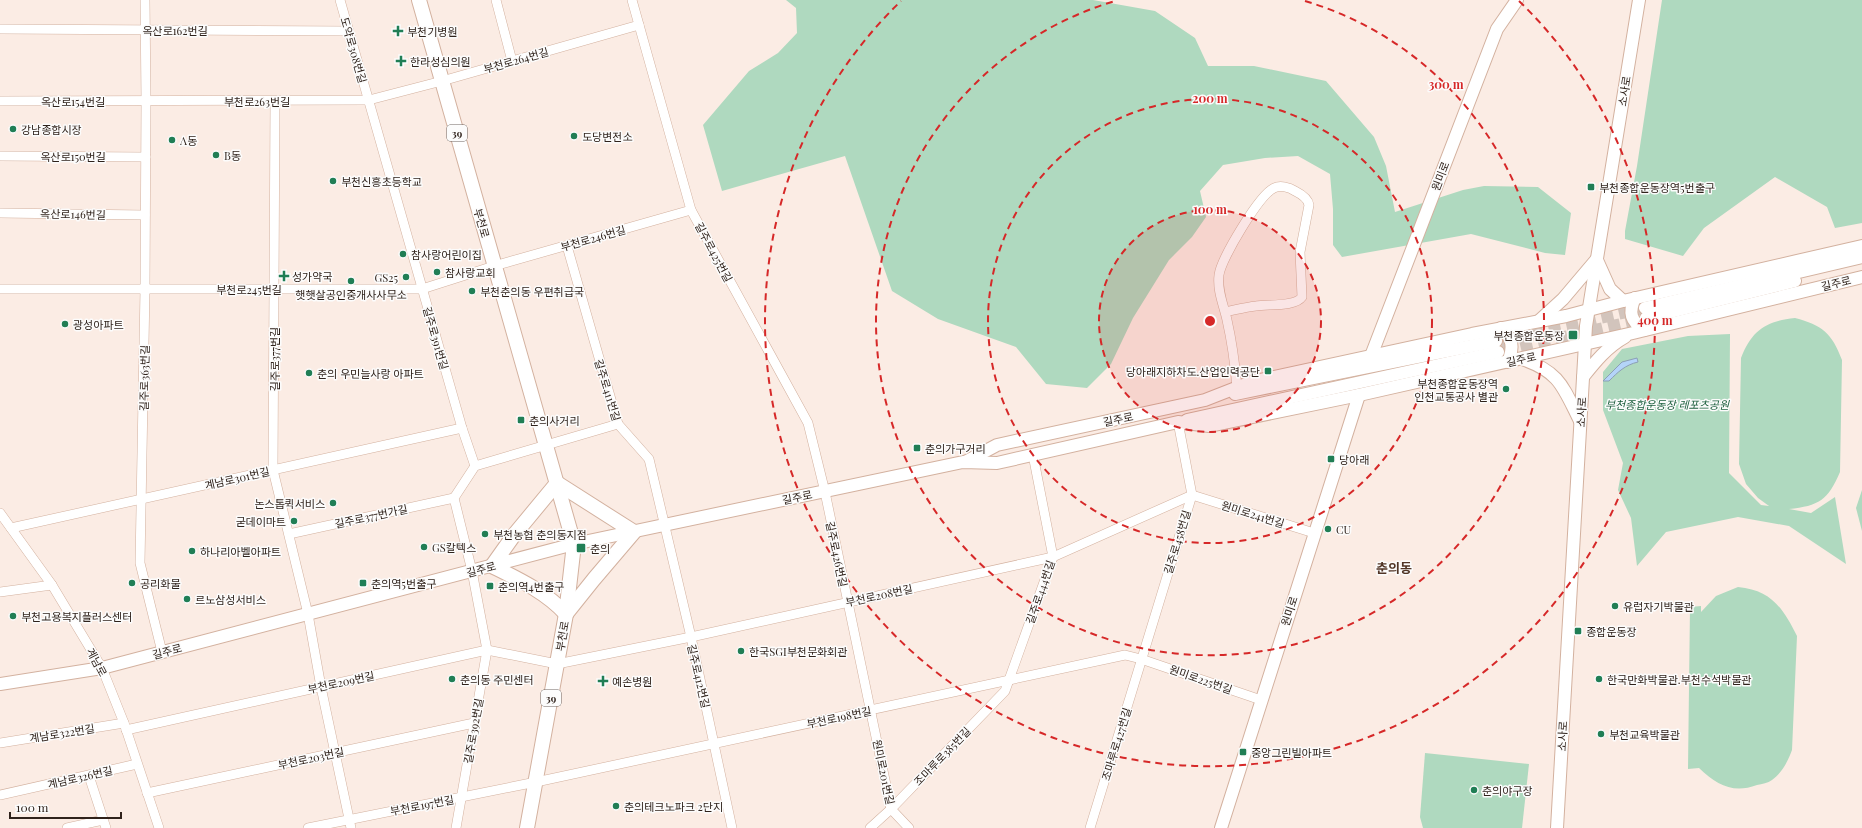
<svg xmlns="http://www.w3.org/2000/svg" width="1862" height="828" viewBox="0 0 1862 828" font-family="'Playfair Display','Noto Sans KR',serif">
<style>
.green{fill:#afd9bf}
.water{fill:#b4d4f9;stroke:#8c9fb6}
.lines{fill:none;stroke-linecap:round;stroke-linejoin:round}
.secondary-tunnel{stroke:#d2c4bc;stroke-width:12;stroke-dasharray:12 6;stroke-linecap:butt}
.street-casing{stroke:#d3b19f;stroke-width:10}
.secondary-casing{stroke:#d3b19f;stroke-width:14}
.primary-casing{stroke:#d3b19f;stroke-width:16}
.street{stroke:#fff;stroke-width:9}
.secondary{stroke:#fff;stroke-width:12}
.primary{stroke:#fff;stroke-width:14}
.ring{fill:none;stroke:#d62828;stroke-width:2;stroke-dasharray:7 5}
.poi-dot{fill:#207e55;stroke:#fcfcfc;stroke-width:1.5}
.labels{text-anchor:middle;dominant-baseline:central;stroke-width:3;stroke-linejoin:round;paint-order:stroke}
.shield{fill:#fcfcfc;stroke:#6c635e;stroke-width:1}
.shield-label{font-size:10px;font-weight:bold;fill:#2f221b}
.street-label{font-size:11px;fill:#2f221b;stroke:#fcfcfc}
.poi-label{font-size:11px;fill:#2f221b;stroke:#fcfcfc;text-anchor:start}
.park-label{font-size:11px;font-style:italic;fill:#1e603f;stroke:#fcfcfc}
.quarter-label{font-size:13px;font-weight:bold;fill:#513526;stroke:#fcfcfc}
.centre{fill:#d62828;stroke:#fcfcfc;stroke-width:2}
.ring-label{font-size:12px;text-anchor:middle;font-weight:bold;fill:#d62828;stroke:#fcfcfc;stroke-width:3;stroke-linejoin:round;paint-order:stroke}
</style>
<rect width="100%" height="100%" fill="#fbece4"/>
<g class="green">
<polygon points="786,0 1093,0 1155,11 1195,38 1208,66 1254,66 1326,81 1374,137 1386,166 1395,212 1463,190 1484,186 1538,187 1571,213 1565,255 1545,253 1471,234 1342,257 1333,245 1333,209 1330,174 1298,156 1265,158 1223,165 1200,191 1206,217 1192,237 1169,260 1133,318 1111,364 1087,388 1046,384 1016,347 938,319 892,291 845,156 722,191 703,125 749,71 778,53 797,33 796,8"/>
<polygon points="1662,0 1862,0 1862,223 1835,228 1827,207 1775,177 1704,228 1683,256 1625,239 1625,231 1637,166"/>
<path d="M1795 318C1822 325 1832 333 1842 360L1840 472C1828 500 1819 506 1789 509L1811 513 1835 497 1846 564 1789 526 1738 517 1666 532 1637 566 1631 518 1618 490 1623 463 1603 410V372L1622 349 1688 336 1730 334 1729 473 1761 505 1769 506 1758 498 1746 484 1739 464 1741 358C1752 330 1766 321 1795 318Z"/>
<polygon points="1862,490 1862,531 1856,508"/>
<path d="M1738 587C1771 590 1783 608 1797 636L1792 750C1788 761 1782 773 1772 780 1768 783 1762 784 1757 785 1733 794 1717 785 1699 768L1688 769 1690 607 1701 606V612L1716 596Z"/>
<polygon points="1425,753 1529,764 1522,828 1423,828 1420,817"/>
</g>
<path class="water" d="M1637 358 1638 362C1625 365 1618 372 1609 381H1603L1622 362Z"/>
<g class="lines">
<g class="secondary-tunnel">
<polyline points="1496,341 1645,308"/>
<polyline points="1503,351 1643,319"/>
</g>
<g class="street-casing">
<g id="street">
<polyline points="145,0 146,101 145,289 140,563 162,652"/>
<polyline points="340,0 462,428 475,466"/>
<polyline points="496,0 512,61"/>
<polyline points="632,0 691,210 808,423 825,492 891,809 909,828"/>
<polyline points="0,29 349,31"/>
<polyline points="0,101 369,100 442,81 639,25"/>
<polyline points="275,101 273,470 308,614 321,687 351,828"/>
<polyline points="0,156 146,157"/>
<polyline points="0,213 145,215"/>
<polyline points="567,246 618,424 649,459 691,637 732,828"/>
<polyline points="0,289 422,289 494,266 691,210"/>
<path d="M1225 312C1235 310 1246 307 1256 306 1268 304 1295 307 1302 297L1300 252 1309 205C1308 198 1301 194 1295 191 1289 187 1280 185 1274 188 1259 195 1221 259 1219 275 1217 291 1224 306 1227 320 1232 342 1235 365 1237 387"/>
<polyline points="475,466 618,424"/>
<polyline points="0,513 52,585 102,668 124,723 159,828"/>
<polyline points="11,528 462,428"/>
<polyline points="289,534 454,498"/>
<polyline points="0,592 52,585"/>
<polyline points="126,730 487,650 557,664 691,637 1053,557 1192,495 1314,533"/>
<polyline points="0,743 124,723"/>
<polyline points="89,776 106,828"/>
<polyline points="147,793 474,723"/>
<polyline points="0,795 137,764"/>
<polyline points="67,828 103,820"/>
<polyline points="308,828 536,782 1125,655 1141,659 1261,700"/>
<polyline points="456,828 487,650 472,571 454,498 475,466"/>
<polyline points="870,828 891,809 1005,691 1053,557 1033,455"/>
<polyline points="1090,828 1192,495 1178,422"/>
</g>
</g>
<g class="secondary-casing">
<g id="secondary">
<polyline points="1597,260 1610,289 1623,301"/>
<path d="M1635 298C1628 313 1631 321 1644 330"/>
<polyline points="1645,308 1862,257"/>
<polyline points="1646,318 1795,281"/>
<polyline points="1540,320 1563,299 1596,260"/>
<path d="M1501 328C1513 338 1514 347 1508 362"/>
<polyline points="1371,356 1497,29 1517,0"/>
<path d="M1522 359C1560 372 1563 387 1580 421"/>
<path d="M1583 377C1595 362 1607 347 1625 337"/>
<polyline points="1235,394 1496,341"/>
<polyline points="1187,420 1498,352"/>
<polyline points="965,462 997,445 1205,400 1251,382 1472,334 1566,316 1623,301 1862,246"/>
<polyline points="0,684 102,668 574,544 963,462 997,463 1178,422 1209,426 1359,395 1633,333 1862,277"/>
<polyline points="1221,828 1359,395"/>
<polyline points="1557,828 1586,326 1639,0"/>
</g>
</g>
<g class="primary-casing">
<g id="primary">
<polyline points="419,0 574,544 566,614 527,828"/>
<polyline points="557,483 634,532 594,579 566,614"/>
<path d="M557 483 514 535 492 566C518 579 546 592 566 614"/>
</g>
</g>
<use href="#street" class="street"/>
<use href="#secondary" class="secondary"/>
<use href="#primary" class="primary"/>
</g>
<circle cx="1210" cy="321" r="111" fill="#d62828" fill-opacity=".12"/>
<g class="ring">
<circle cx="1210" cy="321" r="111"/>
<circle cx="1210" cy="321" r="222"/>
<path d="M1305 1A334 334 0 1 1 1115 1"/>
<path d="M1519 1A445 445 0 1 1 901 1"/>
</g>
<g class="poi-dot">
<path d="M396 25h4v4h4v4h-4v4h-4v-4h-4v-4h4z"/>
<path d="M399 55h4v4h4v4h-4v4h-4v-4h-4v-4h4z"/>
<circle cx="13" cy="129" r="4"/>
<circle cx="574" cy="136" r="4"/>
<circle cx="172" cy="140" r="4"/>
<circle cx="216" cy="155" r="4"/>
<circle cx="333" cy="181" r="4"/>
<rect x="1587" y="183" width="8" height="8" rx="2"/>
<circle cx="403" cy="254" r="4"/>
<circle cx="437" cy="272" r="4"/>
<path d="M282 270h4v4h4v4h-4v4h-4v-4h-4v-4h4z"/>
<circle cx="406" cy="277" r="4"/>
<circle cx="351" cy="281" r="4"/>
<circle cx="472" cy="291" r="4"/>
<circle cx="65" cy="324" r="4"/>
<rect x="1568" y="330" width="10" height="10" rx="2"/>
<rect x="1264" y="367" width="8" height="8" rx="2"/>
<circle cx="309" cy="373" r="4"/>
<circle cx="1506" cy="389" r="4"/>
<rect x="517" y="416" width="8" height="8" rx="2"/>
<rect x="913" y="444" width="8" height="8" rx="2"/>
<rect x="1327" y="455" width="8" height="8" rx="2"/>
<circle cx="333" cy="503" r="4"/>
<circle cx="294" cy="521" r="4"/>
<circle cx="1328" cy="529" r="4"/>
<circle cx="485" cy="534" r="4"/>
<circle cx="424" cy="547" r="4"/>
<rect x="576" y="543" width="10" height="10" rx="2"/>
<circle cx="192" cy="551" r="4"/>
<circle cx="132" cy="583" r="4"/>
<rect x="359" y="579" width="8" height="8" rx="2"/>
<rect x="486" y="582" width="8" height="8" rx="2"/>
<circle cx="187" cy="599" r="4"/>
<circle cx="1615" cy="606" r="4"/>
<circle cx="13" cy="616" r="4"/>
<rect x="1574" y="627" width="8" height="8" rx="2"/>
<circle cx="741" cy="651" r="4"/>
<circle cx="452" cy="679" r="4"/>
<circle cx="1599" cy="679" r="4"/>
<path d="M601 675h4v4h4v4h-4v4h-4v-4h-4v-4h4z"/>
<circle cx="1601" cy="734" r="4"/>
<rect x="1239" y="748" width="8" height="8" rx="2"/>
<circle cx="1474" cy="790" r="4"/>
<circle cx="616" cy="806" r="4"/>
</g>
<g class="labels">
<g class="shield">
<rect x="447" y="125" width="20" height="16" rx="3"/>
<rect x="541" y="690" width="20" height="16" rx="3"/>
</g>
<g class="shield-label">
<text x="457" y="133">39</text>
<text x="551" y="698">39</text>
</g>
<g class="street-label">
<text x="175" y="30">옥산로162번길</text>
<text transform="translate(354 50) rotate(74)">도약로308번길</text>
<text transform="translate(516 60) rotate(-16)">부천로264번길</text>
<text transform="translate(1624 91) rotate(-81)">소사로</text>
<text x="73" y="101">옥산로154번길</text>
<text x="257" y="101">부천로263번길</text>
<text x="73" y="156">옥산로150번길</text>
<text transform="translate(1440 176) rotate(-69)">원미로</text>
<text transform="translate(73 214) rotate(1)">옥산로146번길</text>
<text transform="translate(482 223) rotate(74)">부천로</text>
<text transform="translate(593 238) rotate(-16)">부천로246번길</text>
<text transform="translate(714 252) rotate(62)">길주로425번길</text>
<text transform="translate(1836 283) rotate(-14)">길주로</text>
<text x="249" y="289">부천로245번길</text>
<text transform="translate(436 338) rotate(74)">길주로391번길</text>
<text transform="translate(274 359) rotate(-90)">길주로377번길</text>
<text transform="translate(1521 359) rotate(-13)">길주로</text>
<text transform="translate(144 378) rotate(-89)">길주로363번길</text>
<text transform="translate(608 390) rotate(73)">길주로411번길</text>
<text transform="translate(1581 412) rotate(-87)">소사로</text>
<text transform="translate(1118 419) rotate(-12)">길주로</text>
<text transform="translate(237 478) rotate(-13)">계남로301번길</text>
<text transform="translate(797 497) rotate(-12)">길주로</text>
<text transform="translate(1253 514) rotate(17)">원미로241번길</text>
<text transform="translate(371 516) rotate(-12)">길주로377번가길</text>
<text transform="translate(1177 542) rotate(-73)">길주로458번길</text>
<text transform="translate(837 554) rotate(78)">길주로426번길</text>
<text transform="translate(481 569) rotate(-15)">길주로</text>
<text transform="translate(1040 592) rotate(-71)">길주로444번길</text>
<text transform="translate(879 595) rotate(-12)">부천로208번길</text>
<text transform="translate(1289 611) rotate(-72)">원미로</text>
<text transform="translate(562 636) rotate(-80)">부천로</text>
<text transform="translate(167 651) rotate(-15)">길주로</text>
<text transform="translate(97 662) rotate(62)">계남로</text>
<text transform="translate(699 676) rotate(77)">길주로412번길</text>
<text transform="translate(1201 679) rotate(19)">원미로225번길</text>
<text transform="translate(341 682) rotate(-12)">부천로209번길</text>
<text transform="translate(839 717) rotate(-12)">부천로198번길</text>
<text transform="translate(473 731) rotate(-80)">길주로392번길</text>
<text transform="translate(62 733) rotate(-9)">계남로322번길</text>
<text transform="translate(1562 736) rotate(-87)">소사로</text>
<text transform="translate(1116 744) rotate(-73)">조마루로427번길</text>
<text transform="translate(942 756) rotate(-46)">조마루로385번길</text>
<text transform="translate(311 758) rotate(-12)">부천로203번길</text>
<text transform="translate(884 772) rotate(78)">원미로201번길</text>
<text transform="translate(80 777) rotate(-13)">계남로326번길</text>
<text transform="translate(422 805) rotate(-11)">부천로197번길</text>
</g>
<g class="poi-label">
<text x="407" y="31">부천기병원</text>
<text x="410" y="61">한라성심의원</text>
<text x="21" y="129">강남종합시장</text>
<text x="582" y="136">도당변전소</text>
<text x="180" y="140">A동</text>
<text x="224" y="155">B동</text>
<text x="341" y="181">부천신흥초등학교</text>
<text x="1599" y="187">부천종합운동장역5번출구</text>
<text x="411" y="254">참사랑어린이집</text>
<text x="445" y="272">참사랑교회</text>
<text x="292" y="276">성가약국</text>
<text x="398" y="277" text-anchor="end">GS25</text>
<text x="480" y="291">부천춘의동 우편취급국</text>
<text x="351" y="294" text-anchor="middle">햇햇살공인중개사사무소</text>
<text x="73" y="324">광성아파트</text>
<text x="1564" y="335" text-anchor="end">부천종합운동장</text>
<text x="1260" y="371" text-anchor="end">당아래지하차도.산업인력공단</text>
<text x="317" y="373">춘의 우민늘사랑 아파트</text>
<text x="1498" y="383" text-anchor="end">부천종합운동장역<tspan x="1498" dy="13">인천교통공사 별관</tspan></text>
<text x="529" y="420">춘의사거리</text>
<text x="925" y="448">춘의가구거리</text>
<text x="1339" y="459">당아래</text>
<text x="325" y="503" text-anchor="end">논스톱퀵서비스</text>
<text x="286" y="521" text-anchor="end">굳데이마트</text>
<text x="1336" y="529">CU</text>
<text x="493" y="534">부천농협 춘의동지점</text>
<text x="432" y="547">GS칼텍스</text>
<text x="590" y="548">춘의</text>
<text x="200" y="551">하나리아벨아파트</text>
<text x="140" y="583">공리화물</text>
<text x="371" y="583">춘의역5번출구</text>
<text x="498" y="586">춘의역4번출구</text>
<text x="195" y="599">르노삼성서비스</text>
<text x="1623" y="606">유럽자기박물관</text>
<text x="21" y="616">부천고용복지플러스센터</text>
<text x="1586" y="631">종합운동장</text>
<text x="749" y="651">한국SGI부천문화회관</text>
<text x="460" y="679">춘의동 주민센터</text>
<text x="1607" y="679">한국만화박물관.부천수석박물관</text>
<text x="612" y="681">예손병원</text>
<text x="1609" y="734">부천교육박물관</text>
<text x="1251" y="752">중앙그린빌아파트</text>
<text x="1482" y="790">춘의야구장</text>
<text x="624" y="806">춘의테크노파크 2단지</text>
</g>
<g class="park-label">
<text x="1667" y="404">부천종합운동장 레포츠공원</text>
</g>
<g class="quarter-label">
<text x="1394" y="567">춘의동</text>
</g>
</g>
<circle cx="1210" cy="321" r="6" class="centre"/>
<g class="ring-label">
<text x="1446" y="89">300 m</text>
<text x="1210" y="103">200 m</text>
<text x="1210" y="214">100 m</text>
<text x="1655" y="325">400 m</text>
</g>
<path d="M10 812v6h111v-6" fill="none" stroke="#2f221b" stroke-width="2"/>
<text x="16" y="812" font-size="12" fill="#2f221b" stroke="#fcfcfc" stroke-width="3" paint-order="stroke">100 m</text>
</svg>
